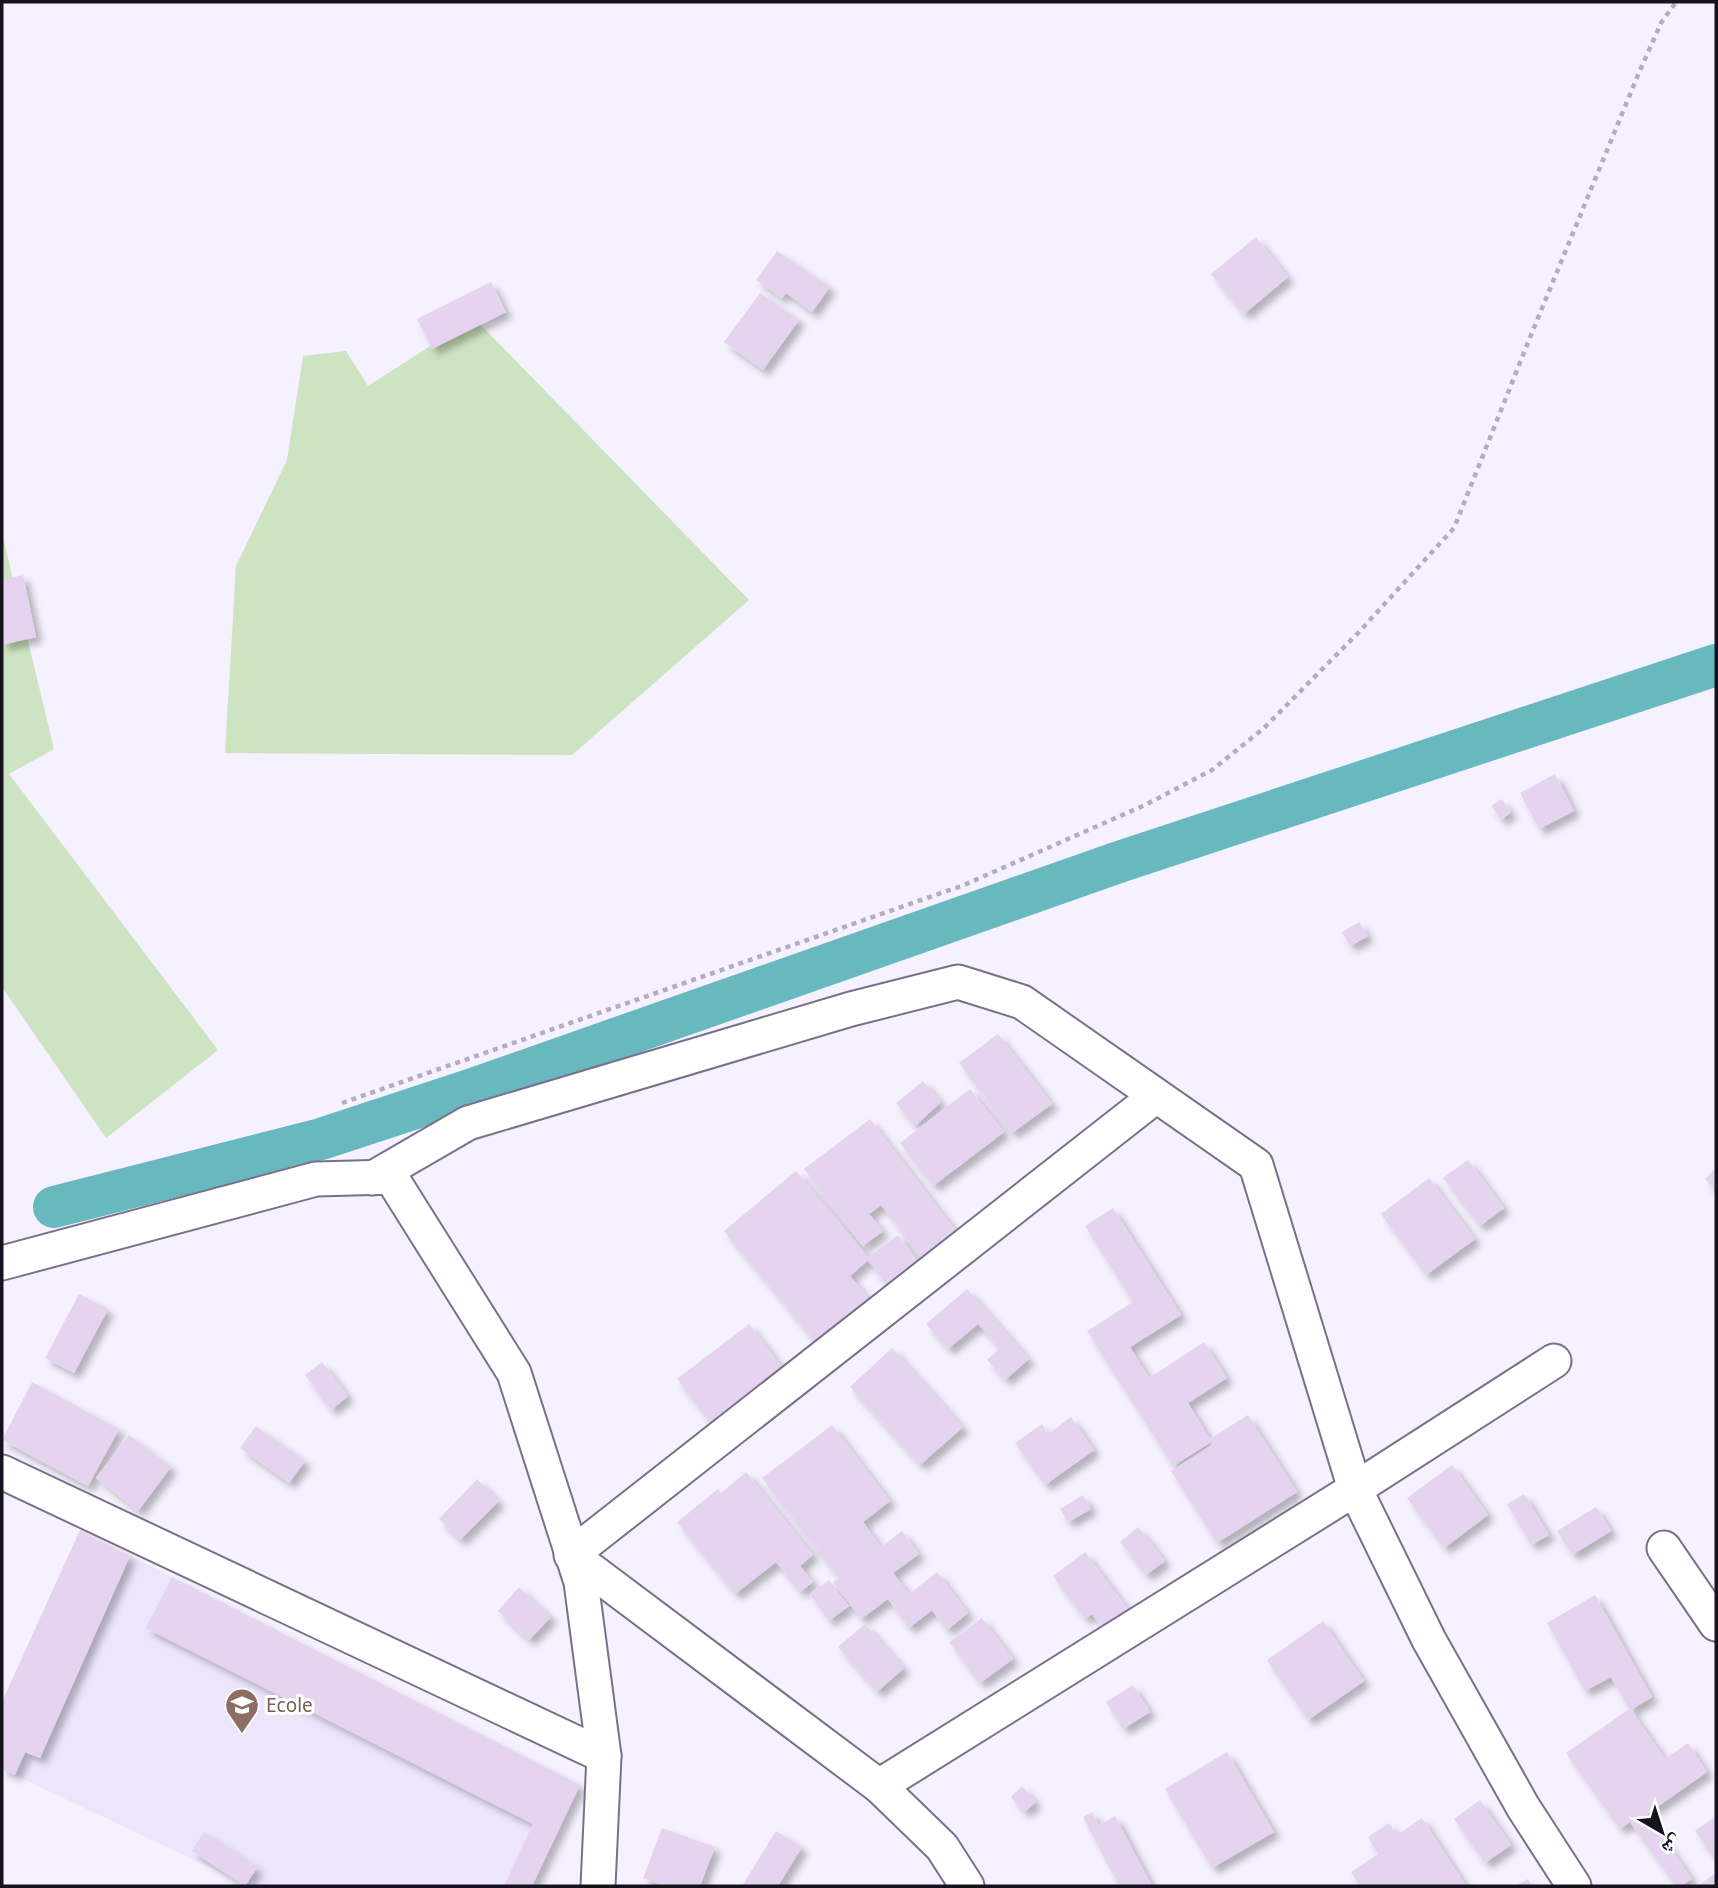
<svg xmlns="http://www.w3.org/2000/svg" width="1718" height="1888" viewBox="0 0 1718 1888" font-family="'Noto Sans','Noto Naskh Arabic',sans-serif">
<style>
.built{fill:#ece5fc}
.green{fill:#cde3c1}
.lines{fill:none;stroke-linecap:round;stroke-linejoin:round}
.canal{stroke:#67b9bf;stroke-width:42}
.building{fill:#e6d3ef;filter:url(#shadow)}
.minor-casing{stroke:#79708c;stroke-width:37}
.path{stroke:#b2aeba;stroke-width:4.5;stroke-dasharray:5 5;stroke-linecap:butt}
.minor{stroke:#fff;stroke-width:33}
.labels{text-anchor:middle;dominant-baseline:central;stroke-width:6;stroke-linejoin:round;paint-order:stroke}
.education-label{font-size:19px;fill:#785e54;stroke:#fff;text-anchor:start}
</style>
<defs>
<filter id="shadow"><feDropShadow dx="6" dy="6" stdDeviation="3.5" flood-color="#0004"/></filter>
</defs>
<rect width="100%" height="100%" fill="#f5f1fe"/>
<polygon class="built" points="80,1530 580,1785 532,1886 249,1886 2,1769 2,1702"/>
<g class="green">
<polygon points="474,318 749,600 572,755 225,753 236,566 287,460 303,356 346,351 368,386"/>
<polygon points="2,533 54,749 9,774 218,1050 106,1138 2,987"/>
</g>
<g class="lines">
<polyline class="canal" points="54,1207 321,1139 470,1090 1119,862 1716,665"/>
</g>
<g class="building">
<polygon points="1256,237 1288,277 1244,314 1211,274"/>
<polygon points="777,251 830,287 812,312 786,293 782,298 756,280"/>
<polygon points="491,282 506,312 432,349 417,319"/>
<polygon points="760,293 799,320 763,370 724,342"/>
<polygon points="23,575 36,637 2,645 2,580"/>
<polygon points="1555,774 1574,811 1539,829 1520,793"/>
<polygon points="1501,799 1511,812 1501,820 1491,806"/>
<polygon points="1359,922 1368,936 1350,946 1342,932"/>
<polygon points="998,1034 1052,1104 1012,1133 959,1063"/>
<polygon points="923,1081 941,1102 915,1126 896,1103"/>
<polygon points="970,1089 1004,1132 933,1186 900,1143"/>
<polygon points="870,1119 958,1234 924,1261 881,1205 869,1214 883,1231 863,1246 804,1169"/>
<polygon points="1468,1160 1504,1208 1480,1226 1443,1178"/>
<polygon points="1716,1168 1716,1192 1705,1179"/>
<polygon points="796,1171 868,1257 898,1235 921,1266 890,1289 868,1260 850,1276 874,1305 821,1349 724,1231"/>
<polygon points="1429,1178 1475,1239 1426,1275 1381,1214"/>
<polygon points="1113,1208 1181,1315 1130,1347 1149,1378 1204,1342 1227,1378 1188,1403 1210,1439 1248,1415 1297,1492 1217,1543 1171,1471 1212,1445 1211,1442 1173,1466 1087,1331 1133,1302 1085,1226"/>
<polygon points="967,1289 1029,1359 1005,1380 987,1360 1000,1348 978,1324 948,1349 926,1324"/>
<polygon points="79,1294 108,1309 74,1373 45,1358"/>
<polygon points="749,1324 796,1385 713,1426 677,1379"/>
<polygon points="892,1348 963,1427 920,1465 850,1387"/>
<polygon points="322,1362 348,1396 331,1410 305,1375"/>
<polygon points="32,1382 119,1429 88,1486 2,1440"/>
<polygon points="1071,1417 1094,1450 1045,1485 1015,1443 1042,1424 1048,1434"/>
<polygon points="832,1425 890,1501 863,1522 881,1547 902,1531 919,1554 893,1573 909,1594 937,1572 968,1613 947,1630 932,1610 909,1628 888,1599 861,1619 833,1582 839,1578 762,1478"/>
<polygon points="256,1426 305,1461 289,1483 240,1448"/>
<polygon points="129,1435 171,1467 138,1511 96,1478"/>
<polygon points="1452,1465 1488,1515 1444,1548 1407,1498"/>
<polygon points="746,1472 813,1555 800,1566 813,1582 800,1592 776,1562 735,1594 677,1522 718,1489 721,1493"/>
<polygon points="477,1479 499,1501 460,1540 439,1519"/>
<polygon points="1524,1494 1549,1535 1531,1545 1507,1504"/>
<polygon points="1083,1495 1091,1509 1068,1522 1060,1509"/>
<polygon points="1596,1507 1611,1531 1572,1555 1557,1531"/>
<polygon points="1138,1527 1165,1561 1146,1575 1120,1542"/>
<polygon points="80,1530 130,1556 40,1758 25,1752 15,1775 2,1769 2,1702"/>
<polygon points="1085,1552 1128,1609 1103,1629 1092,1614 1085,1619 1053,1576"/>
<polygon points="172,1577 580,1785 532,1886 504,1886 533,1824 146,1628"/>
<polygon points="829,1580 849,1606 829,1621 810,1594"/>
<polygon points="519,1587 551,1617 529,1640 498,1611"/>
<polygon points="1595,1595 1652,1697 1631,1710 1665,1759 1688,1743 1707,1772 1647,1814 1692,1879 1681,1886 1676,1886 1630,1822 1620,1829 1566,1753 1629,1709 1611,1677 1585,1691 1547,1623"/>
<polygon points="982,1618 1013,1659 980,1683 949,1642"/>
<polygon points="1323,1621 1364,1681 1308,1720 1267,1660"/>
<polygon points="865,1624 904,1668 877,1692 838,1647"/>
<polygon points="1133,1685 1150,1712 1123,1729 1106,1702"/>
<polygon points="1227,1752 1274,1832 1212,1868 1165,1789"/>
<polygon points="1022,1786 1036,1802 1024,1812 1011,1797"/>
<polygon points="1480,1800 1511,1845 1485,1863 1454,1819"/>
<polygon points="1092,1812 1099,1825 1115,1816 1152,1886 1119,1886 1083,1817"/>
<polygon points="1716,1816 1716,1861 1695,1831"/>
<polygon points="1422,1818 1466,1886 1360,1886 1351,1872 1378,1854 1368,1837 1389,1823 1397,1835"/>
<polygon points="662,1828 715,1847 700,1886 664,1886 643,1878"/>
<polygon points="776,1831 802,1847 778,1886 742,1886"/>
<polygon points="204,1832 257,1868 245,1886 192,1851"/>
<polygon points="1716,1873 1716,1886 1697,1886"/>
<polygon points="1528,1879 1532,1886 1515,1886"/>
</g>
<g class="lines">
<g class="minor-casing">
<g id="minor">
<polyline points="373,1178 468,1123 851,1009 958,982 1022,1002 1256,1165 1355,1489 1429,1640 1523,1807 1574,1886"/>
<polyline points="2,1263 316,1179 391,1177 514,1373 581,1582 604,1756 598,1886"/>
<polyline points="2,1472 604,1756"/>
<polyline points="1664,1548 1716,1624"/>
<polyline points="879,1786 1355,1489 1554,1361"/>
<polyline points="967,1886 942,1847 879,1786 571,1555 1156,1096"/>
</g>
</g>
<polyline class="path" points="342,1103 964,885 1145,805 1212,770 1264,728 1359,632 1454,528 1531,335 1638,75 1661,23 1676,2"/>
<use href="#minor" class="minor"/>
</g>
<defs>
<g id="school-pin" transform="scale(1.75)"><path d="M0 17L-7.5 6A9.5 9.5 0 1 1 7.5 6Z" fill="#8d6e63" stroke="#fff"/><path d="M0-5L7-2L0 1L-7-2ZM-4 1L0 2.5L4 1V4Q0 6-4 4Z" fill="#fff"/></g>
</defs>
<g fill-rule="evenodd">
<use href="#school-pin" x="242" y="1705"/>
</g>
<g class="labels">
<g class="education-label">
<text x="266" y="1705">Ecole</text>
</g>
</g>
<rect width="1718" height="1888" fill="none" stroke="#17131e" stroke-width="7"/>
<g transform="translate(1662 1832) rotate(141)" stroke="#ffffff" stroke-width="5" paint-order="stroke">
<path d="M0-5L12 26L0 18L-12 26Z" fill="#17131e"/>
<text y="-10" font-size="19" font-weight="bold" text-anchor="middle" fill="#17131e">ش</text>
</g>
</svg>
